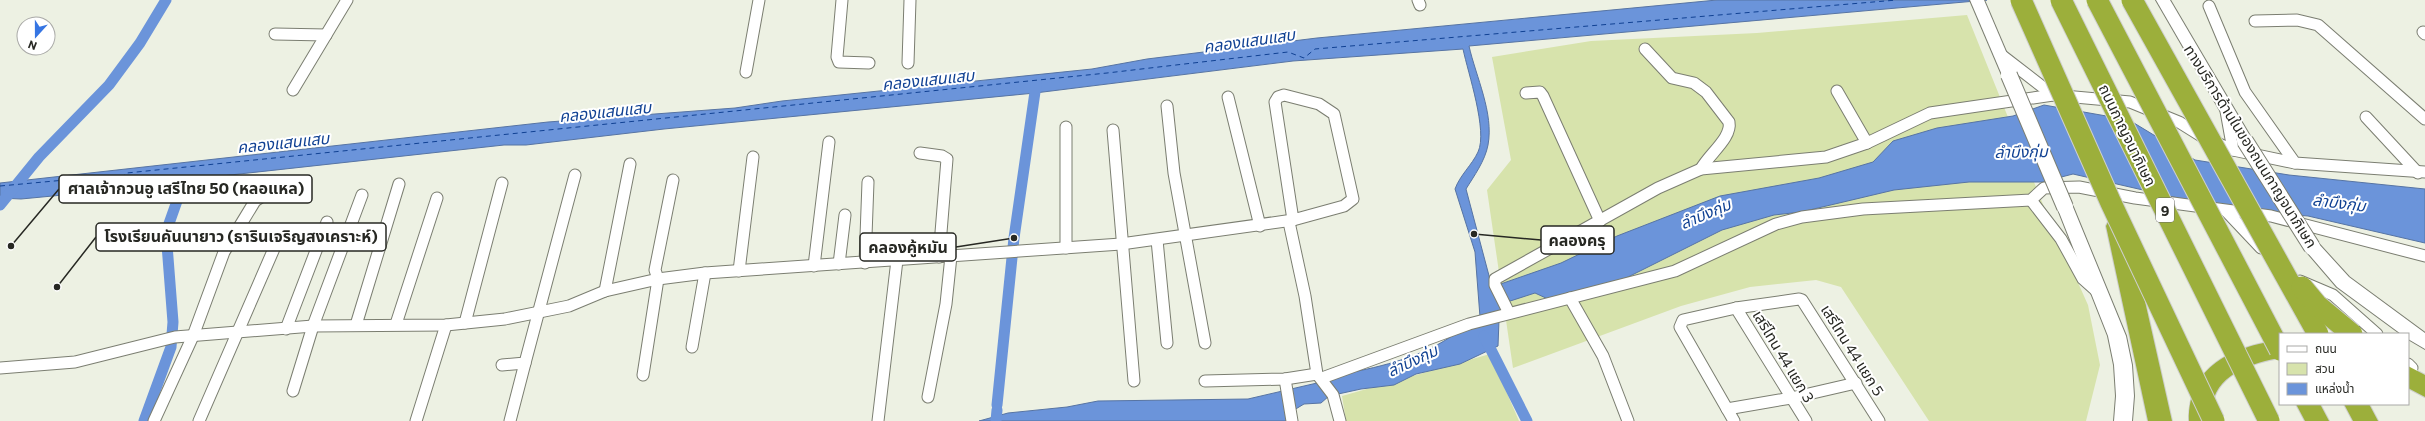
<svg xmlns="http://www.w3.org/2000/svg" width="2425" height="421" viewBox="0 0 2425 421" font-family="Commissioner,'Noto Sans Thai',sans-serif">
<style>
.green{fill:#d7e3ac}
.water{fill:#6b94da;stroke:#5774a3}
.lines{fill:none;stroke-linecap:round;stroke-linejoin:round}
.canal{stroke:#6b94da;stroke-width:11}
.ferry{stroke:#104193;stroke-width:1;stroke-dasharray:5 4;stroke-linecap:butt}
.street-casing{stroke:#7b7e71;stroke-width:13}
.secondary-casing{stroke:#7b7e71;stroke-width:2}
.highway-casing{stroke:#cfd0cf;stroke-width:2}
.street{stroke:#fff;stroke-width:11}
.secondary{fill:#fff;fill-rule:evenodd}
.highway{fill:#9caf3b;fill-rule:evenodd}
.secondary-bridge-casing{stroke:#7b7e71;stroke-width:18;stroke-linecap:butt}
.highway-bridge-casing{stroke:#cfd0cf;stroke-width:23;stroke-linecap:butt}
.secondary-bridge{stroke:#fff;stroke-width:16}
.highway-bridge{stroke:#9caf3b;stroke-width:21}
.labels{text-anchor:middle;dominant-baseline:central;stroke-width:4;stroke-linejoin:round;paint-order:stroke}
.shield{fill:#fff;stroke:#686865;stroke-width:1}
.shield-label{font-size:14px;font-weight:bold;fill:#272823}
.street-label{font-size:15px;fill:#272823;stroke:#fff}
.water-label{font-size:16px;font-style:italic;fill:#104193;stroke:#fff}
.leader{fill:none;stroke:#272823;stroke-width:1.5}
.callout-dot{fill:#272823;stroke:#fff;stroke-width:1.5}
.callout{fill:#fff;stroke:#272823;stroke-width:1.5}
.callout-label{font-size:16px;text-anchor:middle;font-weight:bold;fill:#272823}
</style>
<rect width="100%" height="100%" fill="#edf1e3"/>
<g class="green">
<polygon points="1967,15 2042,202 2088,305 2100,365 2086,421 1929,421 1841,287 1816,280 1750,287 1681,306 1513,368 1487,190 1511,160 1492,57 1591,41 1757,33"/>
<polygon points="1490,354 1519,421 1346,421 1342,396"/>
</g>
<path class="water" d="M1717 0H1987L1469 46C1476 77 1494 113 1488 145 1485 161 1474 176 1466 189L1492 287 1561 263 1617 236 1720 196 1819 178 1873 162 1893 141 1937 128 2013 116 2044 105 2129 120 2195 160 2289 175 2425 189V243L2308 216 2226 209 2073 174 2042 182H1969L1894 190 1801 212 1774 215 1722 230 1626 278 1548 299 1535 293 1504 303 1499 320 1498 346 1460 364 1416 374 1394 385 1361 389 1329 396 1321 403 1304 404 1289 413 1287 421H979L1008 413 1067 407 1098 401 1248 399 1317 383 1324 385 1330 376C1367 370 1411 361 1444 341 1456 334 1468 325 1480 317L1475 252 1455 189C1460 175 1472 165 1478 152 1488 131 1468 73 1463 49L1293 61 1035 93 664 129 526 145H504L221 176 200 182 21 199 0 198V183L548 122 735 108 782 101 1092 69 1147 59 1317 38Z"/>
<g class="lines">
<g class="canal">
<polyline points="0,205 39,157 109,85 140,43 166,0"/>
<polyline points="1484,336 1527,421"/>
<polyline points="997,405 1014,238 1036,85"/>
<polyline points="144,421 171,347 173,322 166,232 188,170"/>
<polyline points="996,421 997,410"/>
</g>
<polyline class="ferry" points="0,186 98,177 103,191 127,173 1107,73 1288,52 1304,58 1315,49 1897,0"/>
<g class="street-casing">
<g id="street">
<polyline points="842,0 837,57 839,62 869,63"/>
<polyline points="1418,0 1420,5"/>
<polyline points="2209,6 2245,92 2295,163 2425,172"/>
<polyline points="2255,21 2297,20 2318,25 2425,119"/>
<polyline points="2423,32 2425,34"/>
<polyline points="275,34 326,35"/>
<path d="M1645 49 1672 78 1694 83 1706 92 1729 122C1732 138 1709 154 1701 169"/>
<polyline points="2000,54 2053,95"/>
<polyline points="908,63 910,0"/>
<polyline points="746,72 759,0"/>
<polyline points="293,90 347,0"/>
<polyline points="1837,91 1867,143 1930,113 2053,95 2130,102 2179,122 2203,137 2233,150 2295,163"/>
<polyline points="1526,93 1540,92 1543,96 1600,221"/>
<polygon points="1284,95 1319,104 1334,114 1353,199 1344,206 1293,220 1275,102 1278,97"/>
<polyline points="1228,97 1260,226"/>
<polyline points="1167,106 1174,173 1205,343"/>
<polyline points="2226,111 2233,150"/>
<polyline points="2366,117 2418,173"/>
<polyline points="1066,127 1066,248"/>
<polyline points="1113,130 1134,381"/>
<polyline points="920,153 942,156 947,159 939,257"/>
<polyline points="2031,200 2061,239 2083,279 2102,296"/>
<polyline points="2227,212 2261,248"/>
<polyline points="1289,222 1305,296 1317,374 1333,395 1340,421"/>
<polyline points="1157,240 1167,343"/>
<polyline points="865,263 868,182"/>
<polyline points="839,264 845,215"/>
<polyline points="814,266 829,142"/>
<polyline points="739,271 753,157"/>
<polyline points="2300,281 2333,295 2377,334"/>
<polyline points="605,291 630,164"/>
<polyline points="1570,298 1603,356 1628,421"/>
<polyline points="1736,308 1806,421"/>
<polyline points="1509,313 1495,285 1495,279 1658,188 1701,169 1826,157 1867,143"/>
<polyline points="465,323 502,183"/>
<polyline points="396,324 437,198"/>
<polyline points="356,325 399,184"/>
<polyline points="286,329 327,222"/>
<polyline points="692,347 705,273"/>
<polyline points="2408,364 2412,368"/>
<polyline points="502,365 525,363 575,175"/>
<polyline points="0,368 75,362 175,337 313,326 446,325 505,319 569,306 605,291 658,279 705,273 1121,244 1293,220"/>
<polyline points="643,375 658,279 655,270 673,180"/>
<polyline points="1322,378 1469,324 1675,271 1776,224 1802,217 1863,209 2031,200 2044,188 2079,187 2135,198 2271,216 2425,256"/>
<polyline points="1285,379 1292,421"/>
<polyline points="1205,381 1285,379 1317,374"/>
<polyline points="293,391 313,326 362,195"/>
<polyline points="928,397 946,304 951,256"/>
<polyline points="1727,409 1791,398 1856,383"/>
<polyline points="154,421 193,336 224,252 255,201 264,195 278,194"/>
<polyline points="199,421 276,244"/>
<polyline points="416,421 446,325"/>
<polyline points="510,421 525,363"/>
<polyline points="878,421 897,260"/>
<polyline points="1734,421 1680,327 1683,320 1736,308 1799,299 1802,300 1879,421"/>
</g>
</g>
<g class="secondary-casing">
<g id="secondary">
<polygon points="1970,0 1984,0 2016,75 2014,78 2004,78 2002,75"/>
<polygon points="2156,0 2170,0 2253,141 2250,145 2240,145"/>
<polygon points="2065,201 2071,203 2073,207 2126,336 2132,365 2134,396 2132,421 2114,421 2116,396 2114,365 2108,336 2057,207 2059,203"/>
<polygon points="2312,241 2318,243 2349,277 2425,333 2425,349 2408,339 2408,334 2401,334 2337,287 2306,251 2304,247 2306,243"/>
</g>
</g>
<g class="highway-casing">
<g id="highway">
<polygon points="2117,218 2125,220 2128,226 2172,421 2148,421 2106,226 2109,220"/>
<path d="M2280 340V358C2255 362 2219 373 2213 402 2212 408 2213 415 2213 421H2189C2188 366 2232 347 2280 340Z"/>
<polygon points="2408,366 2425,375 2425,397 2408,388"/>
<polygon points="2296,404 2320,404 2329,421 2305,421"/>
<polygon points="2344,404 2369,404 2378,421 2353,421"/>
</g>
</g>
<use href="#street" class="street"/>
<use href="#secondary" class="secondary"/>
<use href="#highway" class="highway"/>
<g class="secondary-bridge-casing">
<g id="secondary-bridge">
<polyline points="2009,75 2065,207"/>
<polyline points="2245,141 2312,247"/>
</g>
</g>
<g class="highway-bridge-casing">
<g id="highway-bridge">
<polyline points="2021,0 2111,203 2214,421"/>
<polyline points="2061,0 2269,421"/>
<polyline points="2097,0 2280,350"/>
<polyline points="2132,0 2318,334"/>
<polyline points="2302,287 2317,305 2352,334"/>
</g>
</g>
<use href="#secondary-bridge" class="secondary-bridge"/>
<use href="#highway-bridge" class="highway-bridge"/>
</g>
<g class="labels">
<rect class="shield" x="2156" y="198" width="18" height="24" rx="3"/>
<g class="shield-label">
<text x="2165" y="210">9</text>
</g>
<g class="street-label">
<text transform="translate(2128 135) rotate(64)">ถนนกาญจนาภิเษก</text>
<text transform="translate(2251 146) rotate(58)">ทางบริการด้านในของถนนกาญจนาภิเษก</text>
<text transform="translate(1853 350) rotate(58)">เสรีไทน 44 แยก 5</text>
<text transform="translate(1784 356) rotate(59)">เสรีไทน 44 แยก 3</text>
</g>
<g class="water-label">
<text transform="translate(1249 40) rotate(-8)">คลองแสนแสบ</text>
<text transform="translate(928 79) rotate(-6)">คลองแสนแสบ</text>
<text transform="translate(605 111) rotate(-6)">คลองแสนแสบ</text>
<text transform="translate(283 142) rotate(-6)">คลองแสนแสบ</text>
<text transform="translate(2021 151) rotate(-1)">ลำบึงกุ่ม</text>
<text transform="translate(2339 202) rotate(7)">ลำบึงกุ่ม</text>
<text transform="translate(1705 213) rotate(-23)">ลำบึงกุ่ม</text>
<text transform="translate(1412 360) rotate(-25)">ลำบึงกุ่ม</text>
</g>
</g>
<path class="leader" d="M11 246L59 189M57 287L96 237M1474 234L1541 240M1014 238L956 247"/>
<g class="callout-dot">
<circle cx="11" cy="246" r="4"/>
<circle cx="57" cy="287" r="4"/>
<circle cx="1474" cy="234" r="4"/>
<circle cx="1014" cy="238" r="4"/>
</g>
<g class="callout">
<rect x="59" y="175" width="253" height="28" rx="4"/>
<rect x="96" y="223" width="290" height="28" rx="4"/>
<rect x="1541" y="226" width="73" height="28" rx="4"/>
<rect x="860" y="233" width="96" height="28" rx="4"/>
</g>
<g class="callout-label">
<text x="186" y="194">ศาลเจ้ากวนอู เสรีไทย 50 (หลอแหล)</text>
<text x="241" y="242">โรงเรียนคันนายาว (ธารินเจริญสงเคราะห์)</text>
<text x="1577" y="246">คลองครุ</text>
<text x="908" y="253">คลองคู้หมัน</text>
</g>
<rect x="2279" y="333" width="130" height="72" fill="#ffffff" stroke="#a9a9a7"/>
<rect x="2287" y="346" width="20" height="6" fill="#ffffff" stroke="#a9a9a7"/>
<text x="2315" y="353" font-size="12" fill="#272823">ถนน</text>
<rect x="2287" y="363" width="20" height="12" fill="#d7e3ac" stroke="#a9a9a7"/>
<text x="2315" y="373" font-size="12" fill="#272823">สวน</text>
<rect x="2287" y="383" width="20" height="12" fill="#6b94da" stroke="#a9a9a7"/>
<text x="2315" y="393" font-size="12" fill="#272823">แหล่งน้ำ</text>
<g transform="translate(36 36) rotate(201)"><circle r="19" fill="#ffffff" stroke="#a9a9a7"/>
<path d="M0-3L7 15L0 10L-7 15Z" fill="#3675e3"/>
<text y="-6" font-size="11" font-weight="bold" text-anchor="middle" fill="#272823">N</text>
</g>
</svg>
